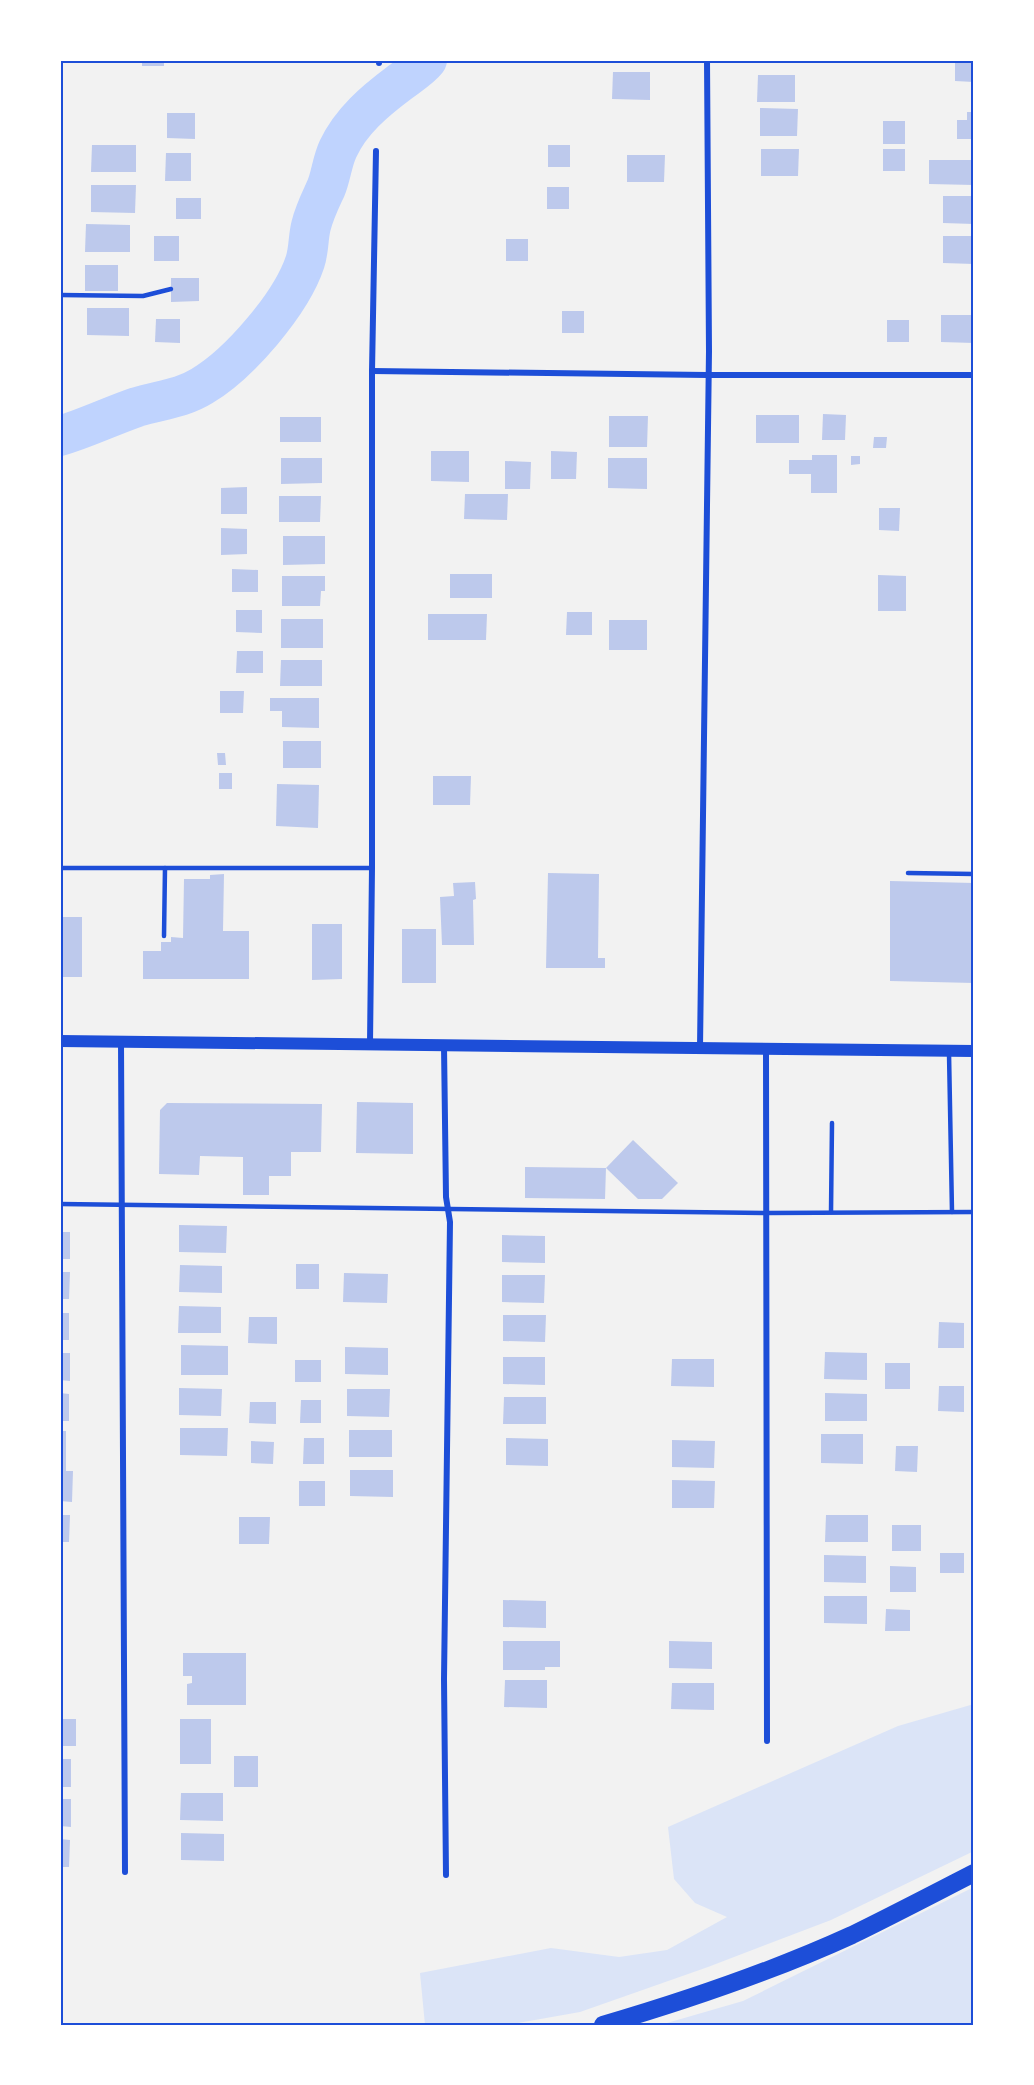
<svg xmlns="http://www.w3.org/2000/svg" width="1034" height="2085" viewBox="0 0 1034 2085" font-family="'DM Sans',sans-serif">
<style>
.green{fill:#dbe4f7}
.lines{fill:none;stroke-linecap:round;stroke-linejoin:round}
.river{stroke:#bfd3fe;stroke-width:40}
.building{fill:#bdc9ec}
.path{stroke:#1d4ed8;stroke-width:4}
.service{stroke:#1d4ed8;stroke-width:4.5}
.minor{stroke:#1d4ed8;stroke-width:6}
.secondary{stroke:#1d4ed8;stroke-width:12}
.motorway{stroke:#1d4ed8;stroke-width:18}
.neatline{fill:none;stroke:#1d4ed8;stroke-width:2}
</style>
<rect width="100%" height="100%" fill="#f2f2f2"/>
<g class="green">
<polygon points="974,1704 974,1851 831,1920 708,1967 580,2012 507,2025 425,2025 420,1973 551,1948 619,1957 667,1950 727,1917 695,1903 674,1879 668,1827 898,1726"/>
<polygon points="974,1887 974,2023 971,2025 660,2025 743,2001"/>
</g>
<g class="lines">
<path class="river" d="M60 436C86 428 111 416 137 407 159 400 181 399 202 386 239 364 291 304 305 262 309 250 308 238 311 226 314 213 320 201 326 188 331 176 332 162 338 149 351 121 375 101 399 83 408 76 420 69 427 60"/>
</g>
<g class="building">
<rect x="142" y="60" width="22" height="6"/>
<polygon points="955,60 974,60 974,82 955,81"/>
<polygon points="613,72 650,72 650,100 612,99"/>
<polygon points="758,75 795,75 795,102 757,102"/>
<polygon points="760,108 798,109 797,136 760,136"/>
<polygon points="967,112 974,112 974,139 957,139 957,120 967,120"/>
<polygon points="167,113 195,113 195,139 167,138"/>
<rect x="883" y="121" width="22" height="23"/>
<polygon points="92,145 136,145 136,172 91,172"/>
<rect x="548" y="145" width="22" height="22"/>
<polygon points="761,149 799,149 798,176 761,176"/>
<rect x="883" y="149" width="22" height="22"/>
<polygon points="166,153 191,153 191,181 165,181"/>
<polygon points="627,155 665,155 664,182 627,182"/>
<polygon points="929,160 974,160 974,185 929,184"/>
<polygon points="91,185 136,185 135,213 91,212"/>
<rect x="547" y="187" width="22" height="22"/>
<polygon points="943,196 974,196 974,224 943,223"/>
<rect x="176" y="198" width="25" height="21"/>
<polygon points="86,224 130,225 130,252 85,252"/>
<rect x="154" y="236" width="25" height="25"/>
<polygon points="943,236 974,236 974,264 943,263"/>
<rect x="506" y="239" width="22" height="22"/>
<rect x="85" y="265" width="33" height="26"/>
<polygon points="171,278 199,278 199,301 171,302"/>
<polygon points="87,308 129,308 129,336 87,335"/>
<rect x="562" y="311" width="22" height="22"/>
<polygon points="941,315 974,315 974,343 941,342"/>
<polygon points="156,319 180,319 180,343 155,342"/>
<rect x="887" y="320" width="22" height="22"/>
<polygon points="823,414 846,415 845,440 822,440"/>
<rect x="756" y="415" width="43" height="28"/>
<polygon points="609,416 648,416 647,447 609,447"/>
<rect x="280" y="417" width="41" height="25"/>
<polygon points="874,437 887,437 886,448 873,448"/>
<polygon points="431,451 469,451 469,482 431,481"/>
<polygon points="551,451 577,452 576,479 551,479"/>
<polygon points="812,455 837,455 837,493 811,493 811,474 789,474 789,460 812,460"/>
<polygon points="851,456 860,456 860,464 851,465"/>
<polygon points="281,458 322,458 322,483 281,484"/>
<polygon points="608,458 647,458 647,489 608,488"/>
<polygon points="505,461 531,462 530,489 505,489"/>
<polygon points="247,487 247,514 221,514 221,488"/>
<polygon points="465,494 508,494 507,520 464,519"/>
<polygon points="279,496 321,496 320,522 279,522"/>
<polygon points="879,508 900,508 899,531 879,530"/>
<polygon points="221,528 247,529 247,554 221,555"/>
<polygon points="283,536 325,536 325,564 283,565"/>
<polygon points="232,569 258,570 258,592 232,592"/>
<rect x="450" y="574" width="42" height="24"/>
<polygon points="878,575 906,576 906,611 878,611"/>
<polygon points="282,576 325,576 325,591 321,591 320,606 282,606"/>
<polygon points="236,610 262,610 262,633 236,632"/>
<polygon points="567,612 592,612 592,635 566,635"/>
<polygon points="428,614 487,614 486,640 428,640"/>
<rect x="281" y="619" width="42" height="29"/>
<rect x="609" y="620" width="38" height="30"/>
<polygon points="237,651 263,651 263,673 236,673"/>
<polygon points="281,660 322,660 322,686 280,686"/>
<polygon points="220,691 244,691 243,713 220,713"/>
<polygon points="270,698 319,698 319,728 282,727 282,711 270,711"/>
<rect x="283" y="741" width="38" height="27"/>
<polygon points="217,753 225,753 226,765 218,765"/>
<rect x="219" y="773" width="13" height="16"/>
<polygon points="433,776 471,776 470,805 433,805"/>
<polygon points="277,784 319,785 318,828 276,826"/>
<polygon points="548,873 599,874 598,958 605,958 605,968 546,968"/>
<polygon points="224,874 223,931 249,931 249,979 143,979 143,951 161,951 161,942 171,942 171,937 183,938 184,879 210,879 210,875"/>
<polygon points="890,881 974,883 974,983 890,981"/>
<polygon points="475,882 476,899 473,900 474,945 442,945 440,897 454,896 453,883"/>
<rect x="63" y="917" width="19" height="60"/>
<polygon points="312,924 342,924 342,979 312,980"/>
<rect x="402" y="929" width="34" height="54"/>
<polygon points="357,1102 413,1103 413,1154 356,1153"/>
<polygon points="167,1103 322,1104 321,1152 291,1152 291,1176 269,1176 269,1195 243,1195 243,1157 200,1156 199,1175 159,1174 160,1110"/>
<polygon points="633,1140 678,1183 662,1199 638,1199 606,1168"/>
<polygon points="525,1167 606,1168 605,1199 525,1198"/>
<polygon points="179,1225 227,1226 226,1253 179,1252"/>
<rect x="60" y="1232" width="10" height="27"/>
<polygon points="502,1235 545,1236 545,1263 502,1262"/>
<rect x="296" y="1264" width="23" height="25"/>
<polygon points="180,1265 222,1266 222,1293 179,1292"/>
<polygon points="60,1272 70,1272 69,1299 60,1299"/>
<polygon points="344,1273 388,1274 387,1303 343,1302"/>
<polygon points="502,1275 545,1275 544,1303 502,1302"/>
<polygon points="179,1306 221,1307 221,1333 178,1333"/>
<rect x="60" y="1313" width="9" height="27"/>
<polygon points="503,1315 546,1315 545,1342 503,1341"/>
<polygon points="249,1317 277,1317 277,1344 248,1343"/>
<polygon points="939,1322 964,1323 964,1348 938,1348"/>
<polygon points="181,1345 228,1346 228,1375 181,1375"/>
<polygon points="345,1347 388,1348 388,1375 345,1374"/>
<polygon points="825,1352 867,1353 867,1380 824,1379"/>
<polygon points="60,1353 70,1353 70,1381 60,1380"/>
<polygon points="503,1357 545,1357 545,1385 503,1384"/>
<polygon points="672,1359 714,1359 714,1387 671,1386"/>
<rect x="295" y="1360" width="26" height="22"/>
<rect x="885" y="1363" width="25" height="26"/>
<polygon points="939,1386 964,1386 964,1412 938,1411"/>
<polygon points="179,1388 222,1389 221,1416 179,1415"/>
<polygon points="347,1389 390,1389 389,1417 347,1416"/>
<polygon points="60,1393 69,1394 69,1421 60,1421"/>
<polygon points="825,1393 867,1394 867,1421 825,1421"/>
<polygon points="504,1397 546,1397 546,1424 503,1424"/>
<polygon points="301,1400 321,1400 321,1423 300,1423"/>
<polygon points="250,1402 276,1402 276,1424 249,1423"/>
<polygon points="180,1428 228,1428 227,1456 180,1455"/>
<rect x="349" y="1430" width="43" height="27"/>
<polygon points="60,1431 66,1431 66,1471 73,1471 72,1502 60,1501"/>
<polygon points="821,1434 863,1434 863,1464 821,1463"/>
<polygon points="304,1438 324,1438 324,1464 303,1464"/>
<polygon points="506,1438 548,1439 548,1466 506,1465"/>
<polygon points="672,1440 715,1441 714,1468 672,1467"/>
<polygon points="251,1441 274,1442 273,1464 251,1463"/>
<polygon points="896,1446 918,1446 917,1472 895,1471"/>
<polygon points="350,1470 393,1470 393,1497 350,1496"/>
<polygon points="672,1480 715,1481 714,1508 672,1508"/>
<rect x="299" y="1481" width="26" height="25"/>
<polygon points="60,1515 70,1515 69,1542 60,1542"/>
<polygon points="826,1515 868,1515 868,1542 825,1542"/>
<polygon points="239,1517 270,1517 269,1544 239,1544"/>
<rect x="892" y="1525" width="29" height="26"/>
<rect x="940" y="1553" width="24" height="20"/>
<polygon points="824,1555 866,1556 866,1583 824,1582"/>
<polygon points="890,1566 916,1567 916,1592 890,1592"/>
<polygon points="824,1596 867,1596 867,1624 824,1623"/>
<polygon points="503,1600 546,1601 546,1628 503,1627"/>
<polygon points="886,1609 910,1610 910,1631 885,1631"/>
<polygon points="503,1641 560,1641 560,1667 545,1667 545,1670 503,1670"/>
<polygon points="669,1641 712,1642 712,1669 669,1668"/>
<polygon points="183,1653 246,1653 246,1705 187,1705 187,1684 192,1683 192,1676 183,1676"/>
<polygon points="505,1680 547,1680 547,1708 504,1707"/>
<polygon points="672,1683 714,1683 714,1710 671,1709"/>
<rect x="60" y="1719" width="16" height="27"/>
<rect x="180" y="1719" width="31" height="45"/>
<rect x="234" y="1756" width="24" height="31"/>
<rect x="60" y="1759" width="11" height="28"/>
<polygon points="181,1793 223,1793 223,1821 180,1820"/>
<polygon points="60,1799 71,1799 71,1827 60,1826"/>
<polygon points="181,1833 224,1834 224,1861 181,1860"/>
<polygon points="60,1839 70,1840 69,1867 60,1867"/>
</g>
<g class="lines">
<polyline class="path" points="60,334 60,337"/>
<g class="service">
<polyline points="60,295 143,296 171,289"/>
<polyline points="60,868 372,868"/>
<polyline points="908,873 974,874"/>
<polyline points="164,936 165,868"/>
<polyline points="949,1053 952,1212"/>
<polyline points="60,1204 766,1213 974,1212"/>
<polyline points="831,1212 832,1123"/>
</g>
<g class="minor">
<polyline points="379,60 379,63"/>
<polyline points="372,371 707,375 974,375"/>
<polyline points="121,1042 125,1872"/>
<polyline points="370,1044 372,868 372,371 376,151"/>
<polyline points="444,1046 446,1197 450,1222 444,1679 446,1875"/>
<polyline points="700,1048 709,351 707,60"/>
<polyline points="766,1049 767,1741"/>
</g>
<polyline class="secondary" points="60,1041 974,1051"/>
<path class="motorway" d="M603 2025C688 2000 771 1972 852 1935 893 1915 933 1894 974 1873"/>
</g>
<rect width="1034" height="2085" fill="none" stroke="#ffffff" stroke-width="123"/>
<rect x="62" y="62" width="910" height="1962" class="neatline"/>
</svg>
